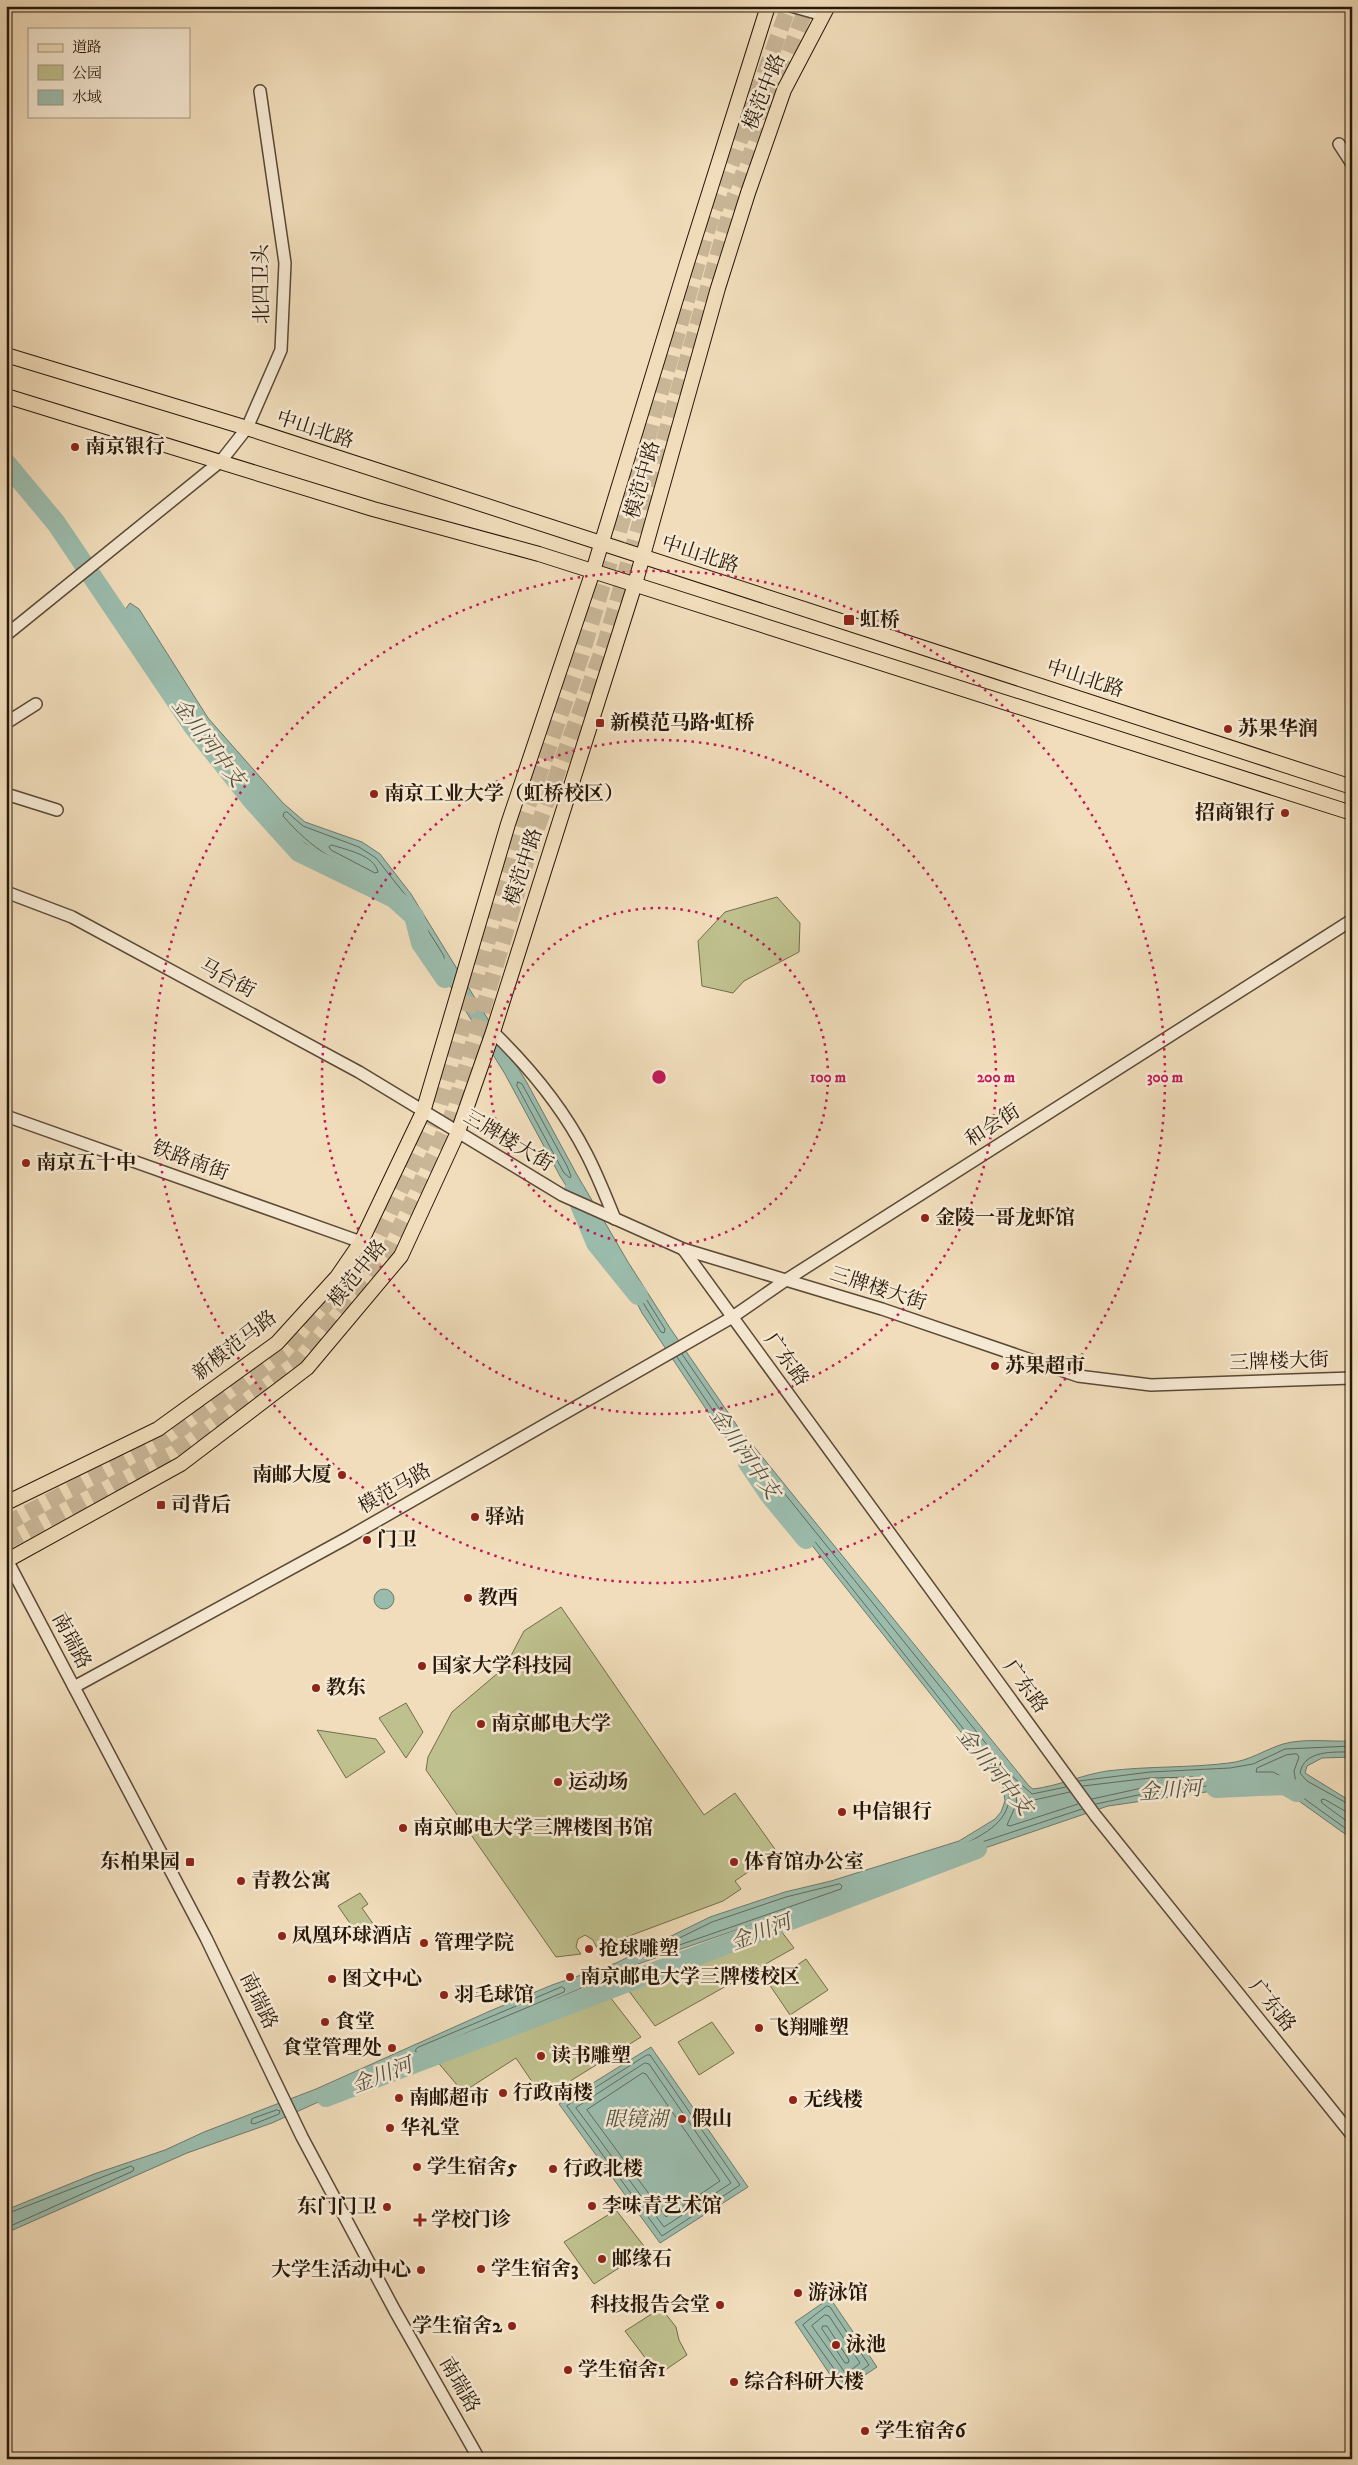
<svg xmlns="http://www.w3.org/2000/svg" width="1358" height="2465" viewBox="0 0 1358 2465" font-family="'IM FELL DW Pica','Noto Serif SC',serif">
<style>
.green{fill:#bec08d;stroke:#736c4b}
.water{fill:#9bbcad;stroke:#6d7a6b}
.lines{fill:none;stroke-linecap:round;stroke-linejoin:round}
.shore{stroke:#626a5b;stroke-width:1}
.river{stroke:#9bbcad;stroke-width:20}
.highway-tunnel{stroke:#c9b697;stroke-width:16;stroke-dasharray:16 8;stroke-linecap:butt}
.minor-casing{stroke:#5a4936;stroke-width:14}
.major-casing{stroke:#281809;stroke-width:16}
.minor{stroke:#f6e9d3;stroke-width:11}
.major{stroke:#f1ddbb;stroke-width:14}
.ring{fill:none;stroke:#c2185b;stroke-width:2.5;stroke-dasharray:2.5 5}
.poi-dot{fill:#8f2418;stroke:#f6e9d3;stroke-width:2}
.labels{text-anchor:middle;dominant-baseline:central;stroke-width:5;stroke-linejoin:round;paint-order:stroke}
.street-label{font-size:20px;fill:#281809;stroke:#f6e9d3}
.poi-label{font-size:20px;font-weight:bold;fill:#281809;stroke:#f6e9d3;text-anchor:start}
.water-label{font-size:21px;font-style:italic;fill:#505142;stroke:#f6e9d3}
.centre{fill:#c2185b;stroke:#f6e9d3;stroke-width:2.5}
.ring-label{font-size:15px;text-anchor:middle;font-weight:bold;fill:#c2185b;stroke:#f6e9d3;stroke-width:5;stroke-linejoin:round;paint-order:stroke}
</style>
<rect width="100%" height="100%" fill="#f1ddbb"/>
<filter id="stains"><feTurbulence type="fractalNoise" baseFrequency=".004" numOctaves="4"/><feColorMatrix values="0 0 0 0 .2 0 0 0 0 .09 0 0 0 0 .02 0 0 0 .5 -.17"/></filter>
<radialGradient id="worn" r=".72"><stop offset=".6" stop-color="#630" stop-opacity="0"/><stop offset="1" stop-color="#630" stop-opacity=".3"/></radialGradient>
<g class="green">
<polygon points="777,897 800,923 799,952 744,981 733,993 702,986 698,941 725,912"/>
<polygon points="561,1607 704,1815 735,1793 777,1852 735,1881 741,1889 723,1901 597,1948 593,1940 585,1935 578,1939 576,1947 581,1954 556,1957 426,1770 428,1757 452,1712 505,1667 524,1631"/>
<polygon points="406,1703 423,1732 406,1758 379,1718"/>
<polygon points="317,1730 376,1739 385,1752 346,1778"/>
<polygon points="360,1893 368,1904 362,1908 376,1928 361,1939 338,1906"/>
<polygon points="778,1927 794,1948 655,2026 620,1979"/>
<polygon points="806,1959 828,1990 790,2015 769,1984"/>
<polygon points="603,1988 641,2037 543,2098 516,2058 463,2092 435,2059"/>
<polygon points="712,2022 734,2053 699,2075 678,2042"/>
<polygon points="616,2210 647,2250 594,2284 564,2242"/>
<polygon points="661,2308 676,2327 679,2340 687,2355 658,2375 625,2331"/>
</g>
<g class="water">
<path d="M130 603 139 609 208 718 283 803 305 822 362 842 380 854 411 894 526 1081 576 1173 628 1262 670 1328 738 1427 1029 1786 1033 1789C1059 1786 1081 1775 1107 1771 1148 1766 1189 1768 1229 1763 1249 1761 1264 1750 1283 1744 1304 1738 1330 1742 1352 1741V1757L1322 1758 1307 1766 1305 1773 1352 1802V1839L1299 1801 1269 1783 1108 1806 938 1864 883 1879 638 1964 380 2074 272 2123 187 2153 6 2233V2210L94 2174 165 2150 204 2132 316 2089 490 2011 552 1985 616 1963 710 1917 785 1892 831 1881 959 1841 995 1819 1001 1812 1005 1801 1003 1787 984 1761 720 1430 642 1313 625 1280 560 1176 505 1074 404 912 374 886 325 859 292 833 208 736 147 650 124 611Z"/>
<circle cx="384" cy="1599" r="10"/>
<polygon points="651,2047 748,2187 660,2243 559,2104"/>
<polygon points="830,2298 877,2367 841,2391 795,2322"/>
</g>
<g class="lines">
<g class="shore">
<path d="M287 812 303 826 359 847 376 858 407 897 444 956V959H440C422 930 405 902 377 882 363 872 345 865 329 856 312 846 296 831 283 816L284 813Z"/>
<path d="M332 845C347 850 374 855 378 872L375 873 331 850 329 847Z"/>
<polygon points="518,1082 522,1084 567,1166 571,1176 570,1178 564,1173 517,1086"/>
<polygon points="640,1293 643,1294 665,1329 664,1333 661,1332 639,1296"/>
<polyline points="682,1354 734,1430 764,1468 1013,1777 1032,1794 1066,1787"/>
<path d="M677 1357 724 1427 1008 1785C1015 1817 990 1831 965 1844L964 1848 1082 1809"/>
<path d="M1352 1752C1333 1752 1304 1750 1300 1773L1307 1781 1352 1806"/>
<polygon points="1297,1754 1299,1757 1294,1771 1296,1784 1273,1772 1256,1772 1257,1768 1286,1755"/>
<polyline points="1079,1781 1150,1772 1230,1768 1253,1764 1285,1749 1352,1746"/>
<polyline points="1083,1786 1150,1778 1193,1777 1195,1779 1193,1782 1142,1788 1092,1799"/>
<polyline points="1070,1792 1034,1800 1017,1793 1016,1805 1007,1825 1010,1826 1078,1804"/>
<polyline points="1096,1804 1143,1794 1270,1778 1302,1797 1352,1833"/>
<polyline points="1352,1813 1345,1811 1324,1799 1321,1800 1322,1803 1352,1825"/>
<polygon points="840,1884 842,1886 841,1889 665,1950 662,1949 663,1946 712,1922 786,1897"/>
<polygon points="562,1987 565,1989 564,1992 419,2053 415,2051 417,2048"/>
<polygon points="647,2055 650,2055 740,2185 662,2236 567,2106"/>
<polygon points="645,2063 649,2064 731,2183 664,2227 576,2108"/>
<polygon points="643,2073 646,2074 720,2181 666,2217 587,2110"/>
<polygon points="277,2110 280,2111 279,2114 254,2124 251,2123 252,2119"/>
<polyline points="6,2214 131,2166 134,2168 133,2171 6,2228"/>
<polygon points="827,2306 830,2307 869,2365 844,2383 803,2325"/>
<polygon points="825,2315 829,2316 860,2363 846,2374 812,2326"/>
<polygon points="823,2326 827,2326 849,2360 848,2363 845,2363 822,2329"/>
</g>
<g class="river">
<polyline points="6,463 56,523 193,726 252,800 299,852 394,898 414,916 421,943 445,978"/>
<polyline points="574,1190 596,1243 638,1295"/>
<polyline points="748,1463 769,1494 806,1539"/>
<polyline points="1216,1788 1285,1785 1297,1792"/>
<polyline points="326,2097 977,1849"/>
</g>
<g class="highway-tunnel">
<polyline points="6,1524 168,1438 225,1397 286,1351 373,1249 439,1109 522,823 581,657 650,430 706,234 789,6"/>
<polyline points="6,1542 169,1454 295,1363 388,1252 451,1118 532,842 605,643 735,195 807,6"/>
</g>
<g class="minor-casing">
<g id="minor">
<polyline points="791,6 823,15"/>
<polyline points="1339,144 1352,164"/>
<polyline points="6,635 221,461 247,428 281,350 285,263 260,91"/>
<polyline points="6,723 36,704"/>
<polyline points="6,794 57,810"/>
<polyline points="6,892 72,917 359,1072 562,1195 683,1249 882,1309 1078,1376 1151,1385 1352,1378"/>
<path d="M493 1032C529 1067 563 1108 586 1153 597 1174 606 1197 615 1219"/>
<polyline points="6,1116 361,1242"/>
<polyline points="683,1249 1095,1815 1352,2135"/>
<polyline points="6,1558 206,1938 302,2137 395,2311 479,2459"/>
<polyline points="74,1687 347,1538 731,1318 786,1280 1352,920"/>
</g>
</g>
<g class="major-casing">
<g id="major">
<polyline points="6,355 247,428 1352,787"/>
<polyline points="6,396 373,509 539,554 1352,813"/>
<polyline points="6,1503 158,1429 277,1343 337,1277 361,1242 423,1112 508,824 593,571 687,263 768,6"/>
<polyline points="6,1561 181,1464 307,1368 401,1256 458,1132 493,1032 635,584 718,288 748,193 784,90 828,6"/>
</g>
</g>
<use href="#minor" class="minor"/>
<use href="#major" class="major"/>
</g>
<g class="ring">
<circle cx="659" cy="1077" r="169"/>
<circle cx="659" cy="1077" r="337"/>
<circle cx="659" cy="1077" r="506"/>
</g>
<g class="poi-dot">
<circle cx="75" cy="447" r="5"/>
<rect x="843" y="614" width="12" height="12" rx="2.5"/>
<rect x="595" y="718" width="10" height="10" rx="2.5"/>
<circle cx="1228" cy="729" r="5"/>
<circle cx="374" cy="794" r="5"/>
<circle cx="1285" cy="813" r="5"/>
<circle cx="26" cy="1163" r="5"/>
<circle cx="925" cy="1218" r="5"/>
<circle cx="995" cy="1366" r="5"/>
<circle cx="342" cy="1475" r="5"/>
<rect x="156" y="1500" width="10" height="10" rx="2.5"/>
<circle cx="475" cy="1517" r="5"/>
<circle cx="367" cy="1540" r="5"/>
<circle cx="468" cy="1598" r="5"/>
<circle cx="422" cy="1666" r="5"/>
<circle cx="316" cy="1688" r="5"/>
<circle cx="481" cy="1724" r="5"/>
<circle cx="558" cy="1782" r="5"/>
<circle cx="842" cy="1812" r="5"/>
<circle cx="403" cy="1828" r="5"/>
<rect x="185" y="1857" width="10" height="10" rx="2.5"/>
<circle cx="734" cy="1862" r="5"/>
<circle cx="241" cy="1881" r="5"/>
<circle cx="282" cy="1936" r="5"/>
<circle cx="424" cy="1943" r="5"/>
<circle cx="589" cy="1949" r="5"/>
<circle cx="570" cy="1977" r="5"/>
<circle cx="332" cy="1979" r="5"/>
<circle cx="444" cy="1995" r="5"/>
<circle cx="325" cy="2022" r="5"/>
<circle cx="759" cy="2028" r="5"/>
<circle cx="392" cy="2048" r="5"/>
<circle cx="541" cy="2056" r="5"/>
<circle cx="503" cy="2093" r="5"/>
<circle cx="399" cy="2098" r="5"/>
<circle cx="793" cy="2100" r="5"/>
<circle cx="682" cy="2119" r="5"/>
<circle cx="390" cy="2128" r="5"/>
<circle cx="417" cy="2167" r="5"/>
<circle cx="553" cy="2169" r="5"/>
<circle cx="592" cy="2206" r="5"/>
<circle cx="387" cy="2207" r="5"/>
<path d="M417.5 2212.5h5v5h5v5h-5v5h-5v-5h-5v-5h5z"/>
<circle cx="602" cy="2259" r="5"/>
<circle cx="481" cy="2269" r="5"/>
<circle cx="421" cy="2270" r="5"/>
<circle cx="798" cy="2293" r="5"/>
<circle cx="720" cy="2305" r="5"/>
<circle cx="512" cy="2326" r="5"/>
<circle cx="836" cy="2345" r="5"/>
<circle cx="568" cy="2370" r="5"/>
<circle cx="734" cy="2382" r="5"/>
<circle cx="865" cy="2431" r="5"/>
</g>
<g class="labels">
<g class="street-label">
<text transform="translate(765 92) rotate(-68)">模范中路</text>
<text transform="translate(262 284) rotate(-91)">北四卫头</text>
<text transform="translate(315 430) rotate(18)">中山北路</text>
<text transform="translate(643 480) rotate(-74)">模范中路</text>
<text transform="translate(700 555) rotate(18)">中山北路</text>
<text transform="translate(1085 679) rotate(18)">中山北路</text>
<text transform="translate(524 867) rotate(-72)">模范中路</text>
<text transform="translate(227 979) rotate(28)">马台街</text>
<text transform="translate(993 1126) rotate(-33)">和会街</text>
<text transform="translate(508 1141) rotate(31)">三牌楼大街</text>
<text transform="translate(190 1161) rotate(20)">铁路南街</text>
<text transform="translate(358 1274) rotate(-51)">模范中路</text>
<text transform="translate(878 1289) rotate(18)">三牌楼大街</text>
<text transform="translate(235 1346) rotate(-38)">新模范马路</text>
<text transform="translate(786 1360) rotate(54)">广东路</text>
<text transform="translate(1279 1362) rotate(-2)">三牌楼大街</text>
<text transform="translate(395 1489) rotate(-30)">模范马路</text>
<text transform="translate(71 1641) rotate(62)">南瑞路</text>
<text transform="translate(1025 1687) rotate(54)">广东路</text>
<text transform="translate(258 2001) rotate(64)">南瑞路</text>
<text transform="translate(1272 2006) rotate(51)">广东路</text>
<text transform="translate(459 2385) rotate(60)">南瑞路</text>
</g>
<g class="poi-label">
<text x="85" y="447">南京银行</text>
<text x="860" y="620">虹桥</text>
<text x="610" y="723">新模范马路·虹桥</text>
<text x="1238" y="729">苏果华润</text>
<text x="384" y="794">南京工业大学（虹桥校区）</text>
<text x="1275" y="813" text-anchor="end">招商银行</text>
<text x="36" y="1163">南京五十中</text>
<text x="935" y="1218">金陵一哥龙虾馆</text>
<text x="1005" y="1366">苏果超市</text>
<text x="332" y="1475" text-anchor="end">南邮大厦</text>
<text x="171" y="1505">司背后</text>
<text x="485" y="1517">驿站</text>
<text x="377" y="1540">门卫</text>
<text x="478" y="1598">教西</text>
<text x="432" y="1666">国家大学科技园</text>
<text x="326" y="1688">教东</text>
<text x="491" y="1724">南京邮电大学</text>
<text x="568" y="1782">运动场</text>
<text x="852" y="1812">中信银行</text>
<text x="413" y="1828">南京邮电大学三牌楼图书馆</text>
<text x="180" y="1862" text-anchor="end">东柏果园</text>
<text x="744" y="1862">体育馆办公室</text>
<text x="251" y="1881">青教公寓</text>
<text x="292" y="1936">凤凰环球酒店</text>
<text x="434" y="1943">管理学院</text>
<text x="599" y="1949">抢球雕塑</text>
<text x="580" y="1977">南京邮电大学三牌楼校区</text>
<text x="342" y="1979">图文中心</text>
<text x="454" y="1995">羽毛球馆</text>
<text x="335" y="2022">食堂</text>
<text x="769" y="2028">飞翔雕塑</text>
<text x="382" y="2048" text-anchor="end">食堂管理处</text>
<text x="551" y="2056">读书雕塑</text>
<text x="513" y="2093">行政南楼</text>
<text x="409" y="2098">南邮超市</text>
<text x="803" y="2100">无线楼</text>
<text x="692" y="2119">假山</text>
<text x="400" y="2128">华礼堂</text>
<text x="427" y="2167">学生宿舍5</text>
<text x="563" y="2169">行政北楼</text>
<text x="602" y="2206">李味青艺术馆</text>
<text x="377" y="2207" text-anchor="end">东门门卫</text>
<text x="431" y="2220">学校门诊</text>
<text x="612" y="2259">邮缘石</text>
<text x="491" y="2269">学生宿舍3</text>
<text x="411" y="2270" text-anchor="end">大学生活动中心</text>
<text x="808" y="2293">游泳馆</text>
<text x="710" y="2305" text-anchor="end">科技报告会堂</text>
<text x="502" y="2326" text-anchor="end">学生宿舍2</text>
<text x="846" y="2345">泳池</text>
<text x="578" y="2370">学生宿舍1</text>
<text x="744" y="2382">综合科研大楼</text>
<text x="875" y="2431">学生宿舍6</text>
</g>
<g class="water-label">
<text transform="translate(208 743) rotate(53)">金川河中支</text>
<text transform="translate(744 1454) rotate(55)">金川河中支</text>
<text transform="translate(994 1772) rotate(51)">金川河中支</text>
<text transform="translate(1170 1791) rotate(-4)">金川河</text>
<text transform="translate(761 1933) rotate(-21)">金川河</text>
<text transform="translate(382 2076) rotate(-21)">金川河</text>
<text x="636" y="2120">眼镜湖</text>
</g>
</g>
<circle cx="659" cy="1077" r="8" class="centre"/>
<g class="ring-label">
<text x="828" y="1082">100 m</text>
<text x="996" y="1082">200 m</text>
<text x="1165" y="1082">300 m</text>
</g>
<rect width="1358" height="2465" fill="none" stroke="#f1ddbb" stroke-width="25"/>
<rect x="8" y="8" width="1343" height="2450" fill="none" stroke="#281809" stroke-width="2.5"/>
<rect x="12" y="12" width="1333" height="2440" fill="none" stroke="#281809"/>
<rect x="28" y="28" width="162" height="90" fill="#f6e9d3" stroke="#a49582"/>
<rect x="38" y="44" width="25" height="8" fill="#f1ddbb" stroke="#a49582"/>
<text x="72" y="52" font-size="15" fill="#281809">道路</text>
<rect x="38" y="65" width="25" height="15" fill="#bec08d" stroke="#a49582"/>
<text x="72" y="78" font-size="15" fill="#281809">公园</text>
<rect x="38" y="90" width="25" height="15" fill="#9bbcad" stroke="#a49582"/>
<text x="72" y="102" font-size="15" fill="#281809">水域</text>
<rect width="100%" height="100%" filter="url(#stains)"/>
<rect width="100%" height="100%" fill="url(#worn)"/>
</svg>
